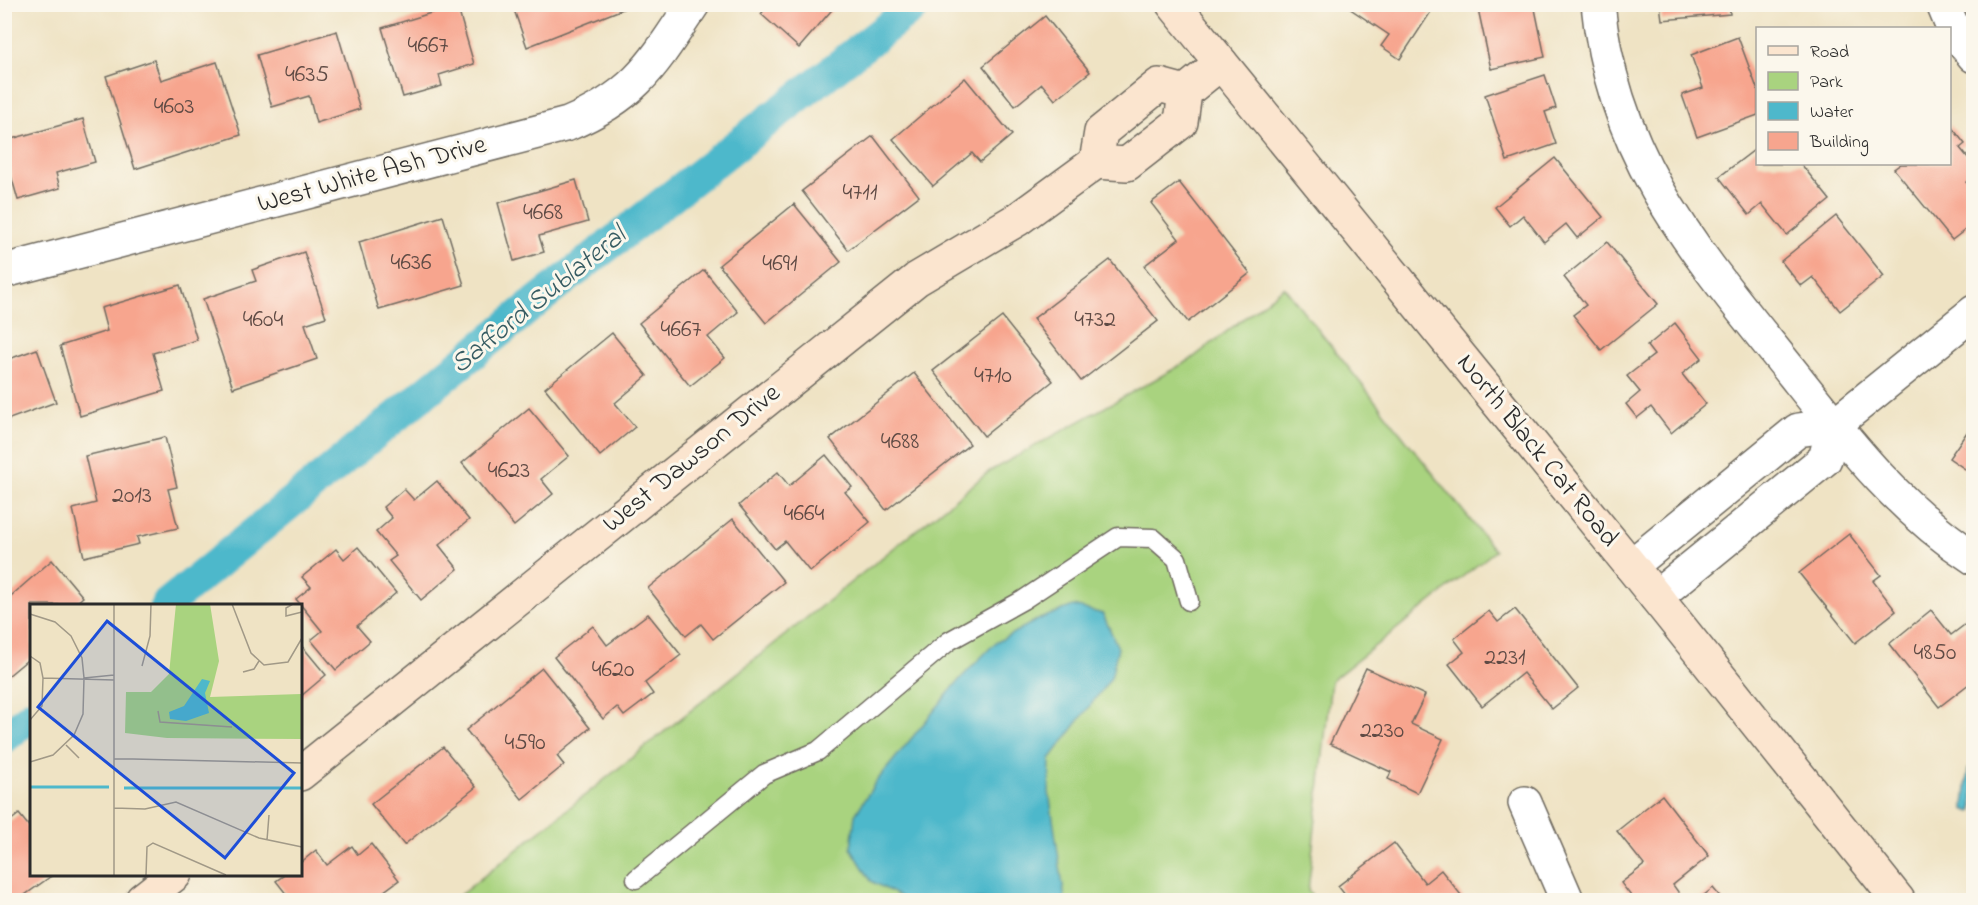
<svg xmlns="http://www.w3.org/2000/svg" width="1978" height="905" viewBox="0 0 1978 905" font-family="'Indie Flower',sans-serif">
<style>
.green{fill:#a9d37f;stroke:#6a7f55;stroke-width:1.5}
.water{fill:#4eb8cb;stroke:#3c727b;stroke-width:1.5}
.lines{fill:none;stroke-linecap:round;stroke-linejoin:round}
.canal{stroke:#4eb8cb;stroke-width:32}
.building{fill:#f7a58e}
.lane-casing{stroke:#706b61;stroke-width:21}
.street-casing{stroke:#706b61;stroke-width:36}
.secondary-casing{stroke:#706b61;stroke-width:36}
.lane{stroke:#fff;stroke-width:18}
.street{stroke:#fff;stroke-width:33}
.secondary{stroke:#fbe5cf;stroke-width:33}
.labels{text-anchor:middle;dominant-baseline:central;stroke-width:6;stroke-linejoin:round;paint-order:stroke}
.number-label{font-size:24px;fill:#5e4a44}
.street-label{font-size:27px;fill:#2b2b2b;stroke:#fbf7ec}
.water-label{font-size:28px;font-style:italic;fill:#375c63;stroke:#fbf7ec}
.inset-river{fill:none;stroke:#4eb8cb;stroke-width:3}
.inset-road{fill:none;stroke:#a19987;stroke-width:1.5}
.view{fill:#1d4ed8;fill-opacity:0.15;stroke:#1d4ed8;stroke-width:3}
.inset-edge{fill:none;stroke:#2b2b2b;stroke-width:3}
</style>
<rect width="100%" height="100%" fill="#fbf7ec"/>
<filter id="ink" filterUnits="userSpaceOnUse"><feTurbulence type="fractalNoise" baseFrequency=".0167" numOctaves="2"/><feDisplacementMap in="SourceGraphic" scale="12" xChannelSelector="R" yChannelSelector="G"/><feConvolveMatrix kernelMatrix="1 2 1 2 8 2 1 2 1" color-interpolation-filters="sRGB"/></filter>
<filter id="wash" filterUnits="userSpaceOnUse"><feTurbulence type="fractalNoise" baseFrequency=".008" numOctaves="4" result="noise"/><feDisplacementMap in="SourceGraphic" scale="24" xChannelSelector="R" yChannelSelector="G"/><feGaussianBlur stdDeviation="1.35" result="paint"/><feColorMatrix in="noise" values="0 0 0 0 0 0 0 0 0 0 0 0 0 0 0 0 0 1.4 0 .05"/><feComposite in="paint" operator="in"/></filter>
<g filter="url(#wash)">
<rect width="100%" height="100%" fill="#efe3c4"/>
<polygon class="green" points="1284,287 1495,551 1331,681 1308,891 1315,900 454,900 990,471 1190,360"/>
<g class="water">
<polygon points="1073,606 1103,614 1118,648 1111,678 1050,759 1049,792 1065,900 906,900 871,881 851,848 855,815 875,783 960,679 995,643 1037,620"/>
<polygon points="1973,762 1973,810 1971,812 1964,809 1964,805 1968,770"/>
</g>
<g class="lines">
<g class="canal">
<polyline points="166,605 536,302 917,4"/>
<polyline points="4,738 32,715"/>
</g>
</g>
<g id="blocks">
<g class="building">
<polygon points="9,4 24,4 24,5 10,9"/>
<polygon points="512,4 621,4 623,9 527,47"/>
<polygon points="769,4 837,4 799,48 761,14"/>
<polygon points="1351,4 1436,4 1400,59 1381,46 1389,35 1349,8"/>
<polygon points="1477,4 1534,4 1545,57 1491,69"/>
<polygon points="1660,4 1729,4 1730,14 1662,20"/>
<polygon points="457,5 474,64 439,75 442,86 403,97 382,28"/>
<polygon points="1045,16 1090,72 1055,100 1042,84 1015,106 983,66"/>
<polygon points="337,31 360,109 316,123 309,96 272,107 257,55"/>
<polygon points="1738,37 1758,91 1758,115 1697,137 1682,95 1703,88 1691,55"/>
<polygon points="154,60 161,80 217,62 241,135 135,169 106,76"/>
<polygon points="1545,75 1556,108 1545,112 1556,144 1507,161 1485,95"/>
<polygon points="965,78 1012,135 980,162 972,153 933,186 893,139"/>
<polygon points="83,119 95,162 56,173 60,188 18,200 4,151 4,141"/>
<polygon points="1950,125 1965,144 1960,148 1974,165 1974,176 1966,182 1974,191 1974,223 1952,240 1894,169 1901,164 1950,164"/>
<polygon points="873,136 919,196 848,250 802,191"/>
<polygon points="1758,147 1758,164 1801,164 1830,200 1787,235 1762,204 1749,215 1719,177"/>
<polygon points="1555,158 1603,217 1577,238 1566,224 1544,242 1523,215 1510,226 1495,207"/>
<polygon points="576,180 588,222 539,236 544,252 514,261 498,203"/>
<polygon points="1179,182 1250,273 1188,322 1144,266 1179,239 1151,203"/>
<polygon points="794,204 841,262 766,323 719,265"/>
<polygon points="443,216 464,285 379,310 359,242"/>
<polygon points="1836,216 1884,276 1840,311 1813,277 1801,286 1781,261"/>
<polygon points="1607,242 1658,304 1601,350 1573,315 1586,305 1564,277"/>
<polygon points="304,252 326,317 305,324 317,359 233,388 203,299 256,281 252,270"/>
<polygon points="1110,260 1158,321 1081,381 1033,319"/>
<polygon points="704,270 738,312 708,337 725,358 690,386 639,323"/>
<polygon points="180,285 197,340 153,353 164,391 80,416 60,346 107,331 101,308"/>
<polygon points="1002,317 1053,381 984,436 933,371"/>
<polygon points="1675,323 1702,358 1682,374 1706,404 1671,433 1651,407 1637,418 1626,404 1640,392 1627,376 1654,355 1647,346"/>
<polygon points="612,333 647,376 615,403 635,427 600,456 545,388"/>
<polygon points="4,347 9,359 37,349 56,402 4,421"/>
<polygon points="914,373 970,444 886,510 830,439"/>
<polygon points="529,408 569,456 541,479 553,494 514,526 462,463"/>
<polygon points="1974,422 1974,475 1949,458"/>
<polygon points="165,437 177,487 168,489 178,528 137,537 139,544 84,557 73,509 96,503 85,456"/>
<polygon points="826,455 852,487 845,492 870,522 810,572 785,541 775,549 739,505 778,472 789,486"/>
<polygon points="437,481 469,520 439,545 458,569 421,600 389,561 396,556 376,532 392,518 383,507 404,489 414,500"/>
<polygon points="733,519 784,582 713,639 701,624 686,636 648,588"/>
<polygon points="1849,534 1881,575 1873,581 1896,611 1855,643 1799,573"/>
<polygon points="358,547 396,593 357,626 370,641 336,670 311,640 322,631 296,599 311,587 302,577 336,549 344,559"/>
<polygon points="52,560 83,597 74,605 32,605 32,656 8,676 4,672 4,602"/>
<polygon points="1515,609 1578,688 1552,709 1523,673 1482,706 1449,664 1464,652 1454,639 1489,611 1498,622"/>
<polygon points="1931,610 1951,635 1967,623 1974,632 1971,664 1974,680 1939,707 1889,644"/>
<polygon points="648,614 681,655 645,683 653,694 624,716 617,707 603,719 554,657 593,626 607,645"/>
<polygon points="302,646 326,675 300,697 300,648"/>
<polygon points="542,668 590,728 557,756 564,765 522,799 466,730"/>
<polygon points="1366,668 1425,695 1411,724 1443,739 1417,793 1388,779 1391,772 1330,744"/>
<polygon points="443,747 476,787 404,845 371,804"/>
<polygon points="1662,795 1709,856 1673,885 1681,896 1674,900 1634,900 1621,883 1644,865 1617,831"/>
<polygon points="19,814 32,830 32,874 54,874 25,895 29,900 5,900 5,825"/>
<polygon points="1394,843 1425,883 1441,870 1465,900 1349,900 1338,886"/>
<polygon points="371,844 399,880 372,900 291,900 276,881 286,874 300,874 300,863 316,850 327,865 352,846 358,855"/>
<polygon points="1713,888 1723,900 1698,900"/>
</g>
</g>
</g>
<g filter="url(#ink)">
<use href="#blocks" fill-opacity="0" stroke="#706b61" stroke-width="1.5"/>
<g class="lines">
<g class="lane-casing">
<polyline id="lane" points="636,879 764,774 818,751 949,641 1023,600 1118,537 1153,538 1177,559 1189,601"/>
</g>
<g class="street-casing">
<g id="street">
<path d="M1598 4C1613 162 1700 257 1794 375 1848 443 1900 510 1974 558"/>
<polyline points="1943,4 1955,33 1974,56"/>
<path d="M4 271 568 124C637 95 653 64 693 4"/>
<polyline points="1631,566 1798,430 1834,425 1974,312"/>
<polyline points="1656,597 1825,459 1834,425"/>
<polyline points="1525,803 1567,900"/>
</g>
</g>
<g class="secondary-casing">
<g id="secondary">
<polyline points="1173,4 1631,566 1898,900"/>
<polyline points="1185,92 1159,85 1101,132 1096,162 1127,164 1181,122 1185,92 1221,63"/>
<polyline points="300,774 917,279 1018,219 1096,162"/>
<polyline points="142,900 175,874"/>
</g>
</g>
<use href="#lane" class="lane"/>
<use href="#street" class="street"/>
<use href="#secondary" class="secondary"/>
</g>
</g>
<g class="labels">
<g class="number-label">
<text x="428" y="46">4667</text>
<text x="307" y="75">4635</text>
<text x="174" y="107">4603</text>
<text x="860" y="193">4711</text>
<text x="543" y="213">4668</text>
<text x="411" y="263">4636</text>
<text x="780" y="264">4691</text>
<text x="263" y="320">4604</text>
<text x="1095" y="320">4732</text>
<text x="681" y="330">4667</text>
<text x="993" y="376">4710</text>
<text x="900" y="442">4688</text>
<text x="509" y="471">4623</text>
<text x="132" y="496">2013</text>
<text x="804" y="514">4664</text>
<text x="1935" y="653">4850</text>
<text x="1505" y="658">2231</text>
<text x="613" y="670">4620</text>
<text x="1382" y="731">2230</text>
<text x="525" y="743">4590</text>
</g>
<g class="street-label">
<text transform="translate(372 175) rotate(-15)">West White Ash Drive</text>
<text transform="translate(1537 451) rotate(51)">North Black Cat Road</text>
<text transform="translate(692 459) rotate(-39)">West Dawson Drive</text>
</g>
<g class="water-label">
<text transform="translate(539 301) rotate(-39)">Safford Sublateral</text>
</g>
</g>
<g transform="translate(30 604)">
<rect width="272" height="272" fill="#efe3c4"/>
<path d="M146 0H180L189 57 180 93 271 90V135L137 134 95 129 96 88H121L139 70Z" fill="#a9d37f"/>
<path d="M172 75 180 77 175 89 179 109 156 117 140 115 139 108 154 102Z" fill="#4eb8cb"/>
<path class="inset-river" d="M0 183H79M94 184H272"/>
<path class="inset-road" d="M202 0 221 49 234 61 258 58 272 34M263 0 256 4V12L272 8M0 10 25 18 41 32 52 54 54 74 53 110 44 131 23 151 0 158M0 52 10 59 13 74 12 102 0 116M112 62 120 32 121 0M213 68 224 65 229 57M13 74 84 76M54 74 84 71M128 107 130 118 202 123M36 141 49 154M84 155H103H90M103 155 272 159M84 204 115 205 146 198 229 234 272 243M237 236 239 211M84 271V0M116 271 117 243 123 239 196 271"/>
<path class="view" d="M77 17 264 169 195 254 8 103Z"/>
<rect width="272" height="272" class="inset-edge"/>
</g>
<rect width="1978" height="905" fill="none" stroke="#fbf7ec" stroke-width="24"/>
<rect x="1756" y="27" width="195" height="138" fill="#fbf7ec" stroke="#a8a59f" stroke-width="1.5"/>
<rect x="1768" y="46" width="30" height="9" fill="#fbe5cf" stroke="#a8a59f" stroke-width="1.5"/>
<text x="1810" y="57" font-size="18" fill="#2b2b2b">Road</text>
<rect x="1768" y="72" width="30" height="18" fill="#a9d37f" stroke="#a8a59f" stroke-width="1.5"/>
<text x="1810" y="87" font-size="18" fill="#2b2b2b">Park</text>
<rect x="1768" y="102" width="30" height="18" fill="#4eb8cb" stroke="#a8a59f" stroke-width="1.5"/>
<text x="1810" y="117" font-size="18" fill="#2b2b2b">Water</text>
<rect x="1768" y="132" width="30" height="18" fill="#f7a58e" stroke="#a8a59f" stroke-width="1.5"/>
<text x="1810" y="147" font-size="18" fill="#2b2b2b">Building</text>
</svg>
